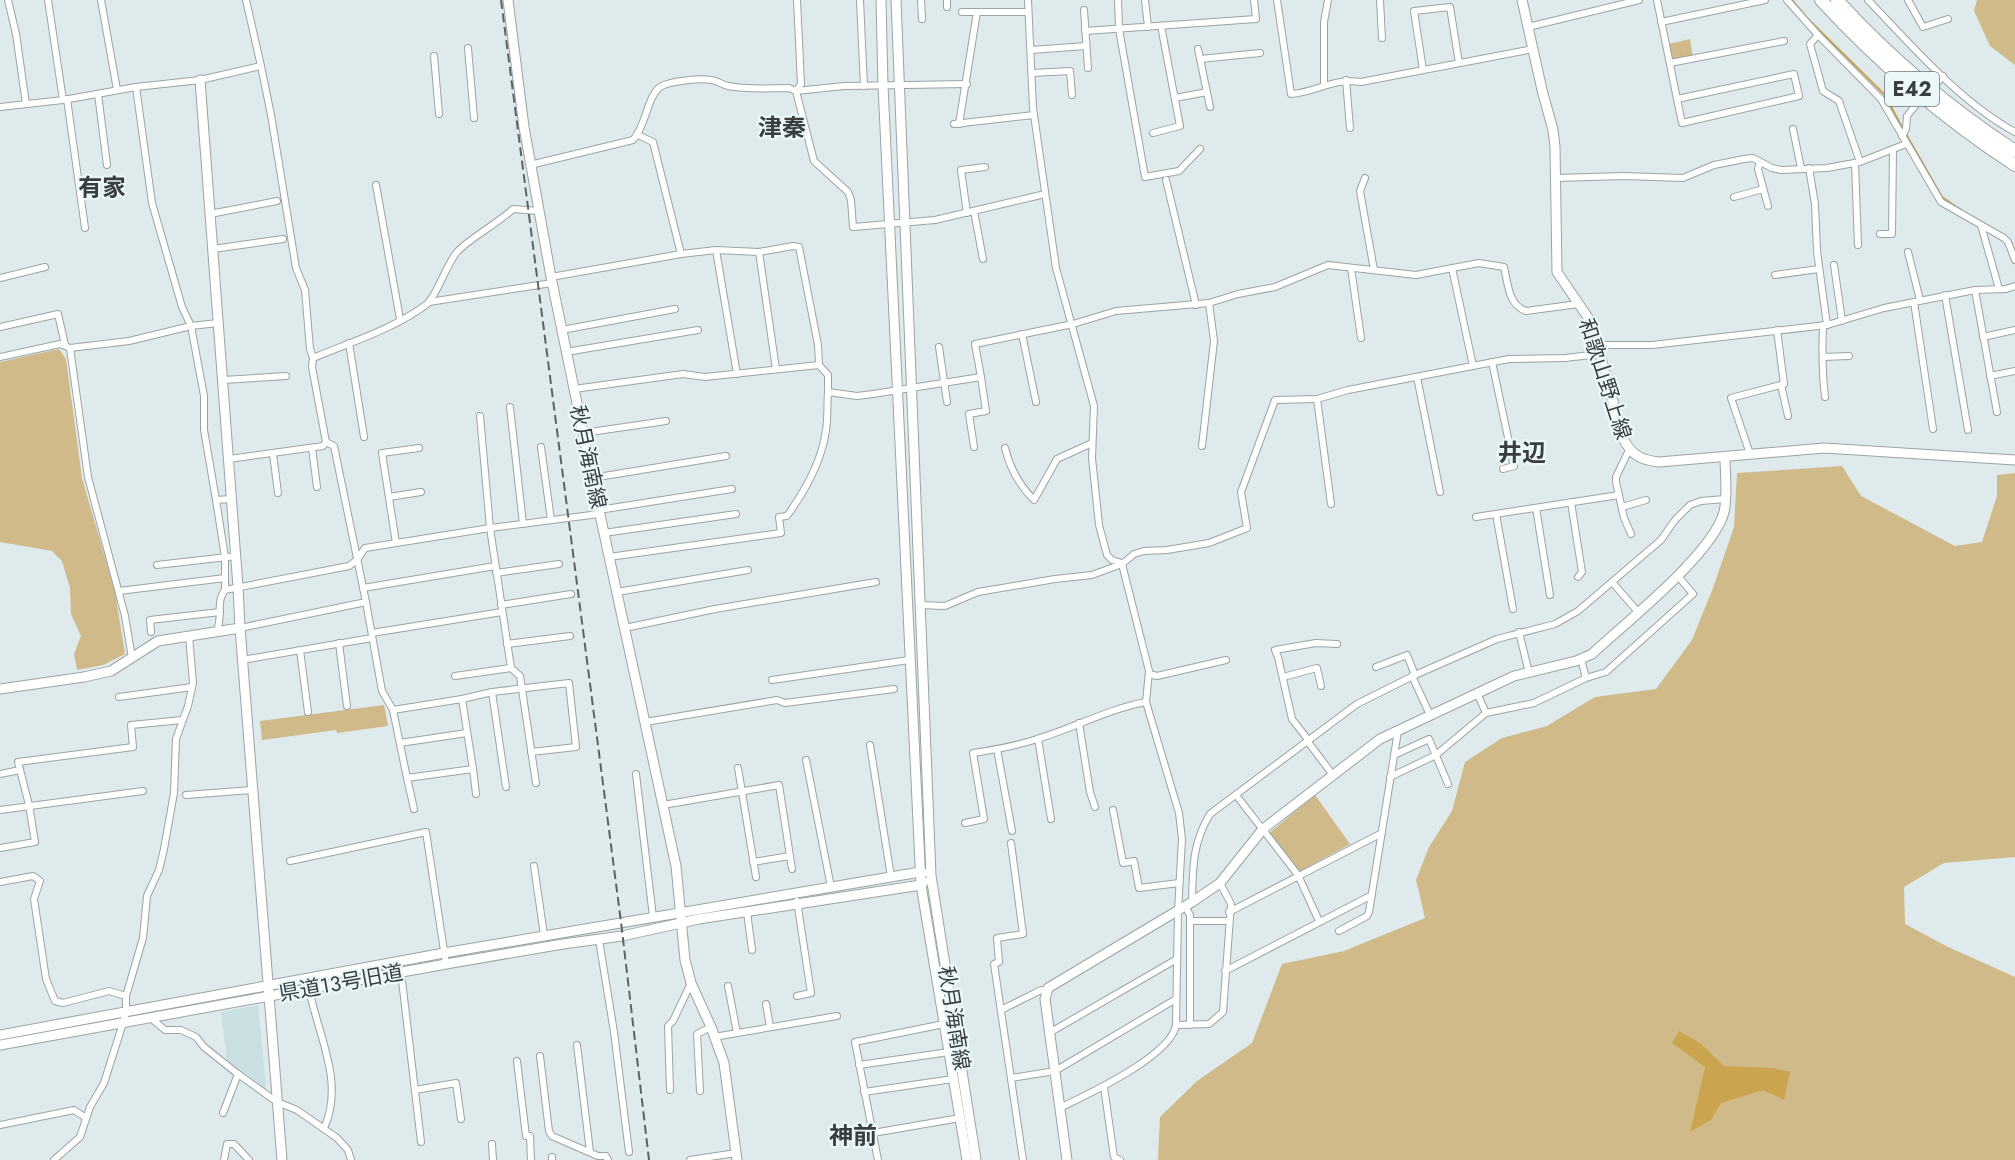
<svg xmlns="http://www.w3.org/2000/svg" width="2015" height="1160" viewBox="0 0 2015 1160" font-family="Jost,'Noto Sans JP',sans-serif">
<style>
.built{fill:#c9dfe2}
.green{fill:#d1ba89}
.water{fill:#caa44e}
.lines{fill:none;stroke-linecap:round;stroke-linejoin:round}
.stream{stroke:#caa44e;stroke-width:2}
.street-casing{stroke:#99a4a6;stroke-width:8}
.secondary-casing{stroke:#99a4a6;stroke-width:11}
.highway-casing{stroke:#99a4a6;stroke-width:14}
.street{stroke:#fff;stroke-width:6}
.secondary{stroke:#fff;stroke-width:9}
.highway{stroke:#fff;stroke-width:12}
.rail{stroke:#5d6365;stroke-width:2;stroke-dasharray:9 4.5;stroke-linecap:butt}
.labels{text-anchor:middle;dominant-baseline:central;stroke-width:4.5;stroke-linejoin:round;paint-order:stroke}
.shield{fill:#ebf8f9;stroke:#6e7677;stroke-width:1.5}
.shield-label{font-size:20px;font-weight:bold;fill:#393e3f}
.street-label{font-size:21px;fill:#393e3f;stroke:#ebf8f9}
.quarter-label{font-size:24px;font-weight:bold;fill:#393e3f;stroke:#ebf8f9}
</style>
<rect width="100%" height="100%" fill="#deeaec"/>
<polygon class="built" points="258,1005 266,1089 227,1060 221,1012"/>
<g class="green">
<polygon points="1977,0 2015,0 2015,65 1990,46 1974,11"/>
<polygon points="1690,39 1693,57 1672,60 1669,44"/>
<polygon points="59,349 66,359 82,478 115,592 125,654 103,665 77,670 74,654 81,636 71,614 70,588 62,561 52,551 0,542 0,362"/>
<polygon points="1842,466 1861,496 1955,546 1982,542 1997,496 1997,475 2015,473 2015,857 1944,863 1904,887 1905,924 1946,946 2015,977 2015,1160 1158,1160 1160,1117 1197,1081 1252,1043 1282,964 1344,951 1425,918 1416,880 1429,847 1452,811 1465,762 1502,738 1547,726 1595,697 1656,689 1692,640 1713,588 1734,527 1737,473"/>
<polygon points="384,705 388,726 337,733 336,730 262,740 260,721"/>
<polygon points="1315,795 1350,844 1300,871 1269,833"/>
</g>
<polygon class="water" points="1679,1031 1700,1043 1724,1066 1773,1068 1790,1072 1784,1100 1763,1090 1721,1103 1711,1120 1690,1132 1705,1067 1672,1043"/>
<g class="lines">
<g class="stream">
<polyline points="1792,0 1807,18 1885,95 1903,129"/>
<polyline points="1906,134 1942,197 1961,210"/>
<polyline points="2011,243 2015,251"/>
</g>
<g class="street-casing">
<g id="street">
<polyline points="8,0 16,34 26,104"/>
<polyline points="48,0 63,100"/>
<polyline points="101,0 117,90"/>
<polyline points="860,0 864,86"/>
<polyline points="921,0 922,19"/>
<polyline points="947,0 947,7"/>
<polyline points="1028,0 1033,108 1056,268 1094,406 1092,458 1099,525 1107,555 1112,560 1122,563"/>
<polyline points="1118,0 1119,29 1145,177 1179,171 1200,149"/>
<polyline points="1145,0 1148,27"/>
<path d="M1277 0 1291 94C1318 92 1331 78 1361 82L1533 49"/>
<polyline points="1380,0 1382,38"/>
<polyline points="1657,0 1677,99 1794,74 1799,96 1682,123 1677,99"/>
<polyline points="1787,0 1818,35 1881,99 1941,202 2004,238 2008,242 2015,260"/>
<path d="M1868 0C1911 45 1960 102 2015 132"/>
<polyline points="1908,0 1923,27 1948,19"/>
<polyline points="1084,10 1088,68"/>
<polyline points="962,12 977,12"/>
<polyline points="1661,22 1765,0"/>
<polyline points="1528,27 1639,0"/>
<polyline points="1085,31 1256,19 1254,0"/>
<polyline points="1818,35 1810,44 1823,91 1839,101 1860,162"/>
<polyline points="468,48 474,118"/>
<polyline points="1198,49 1210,107"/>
<polyline points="1031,50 1086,46"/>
<polyline points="434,56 439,114"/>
<polyline points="1200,59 1260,53"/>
<polyline points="1670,63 1784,41"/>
<polyline points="1423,70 1414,11 1450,7 1459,63"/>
<polyline points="1032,73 1070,71 1072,95"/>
<polyline points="1346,80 1350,128"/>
<polyline points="1936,84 1943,76"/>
<polyline points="1324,85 1324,22 1328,0"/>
<polyline points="136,87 152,203 182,307 191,326 204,396 204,430 216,500"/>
<polyline points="796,91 844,86 967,84"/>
<polyline points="796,91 801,84 797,0"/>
<polyline points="98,94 107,165"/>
<polyline points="1175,98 1207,92"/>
<polyline points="67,99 85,228"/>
<polyline points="0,107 63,100 136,87 200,80 261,66 246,0"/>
<polyline points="954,124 1034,115"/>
<polyline points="959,124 977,12 1028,12"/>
<polyline points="1793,129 1801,168"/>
<polyline points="1153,133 1180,126 1161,26"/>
<polyline points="638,135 653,142 681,254"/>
<polyline points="1902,136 1906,129 1907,116 1915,106"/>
<polyline points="1760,162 1758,169 1768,206"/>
<polyline points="1855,163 1858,245"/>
<path d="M530 165 633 140C646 126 647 97 660 87 669 81 701 78 711 80 717 80 722 85 728 86 747 90 770 88 789 88L796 91 814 161 848 192 851 200 853 227 935 220 1045 194"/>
<polyline points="1809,168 1815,204 1817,251 1827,325"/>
<polyline points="1365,178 1360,191 1374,270"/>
<polyline points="1555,178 1624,176 1683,178 1714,165 1744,159 1753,158 1772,168 1781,170 1827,168 1860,162 1906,144"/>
<polyline points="1166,180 1196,305"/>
<polyline points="376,185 400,319"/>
<polyline points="1734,197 1763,189"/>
<polyline points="974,211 983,259"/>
<polyline points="967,213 961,170 985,167"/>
<polyline points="210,214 277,201"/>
<polyline points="1981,225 1999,289"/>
<polyline points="1880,234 1892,234 1893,149"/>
<polyline points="213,249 283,239"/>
<polyline points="716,250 737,374"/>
<polyline points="759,252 776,369"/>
<polyline points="1908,252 1920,300"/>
<polyline points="1834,265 1842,321"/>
<polyline points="1351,268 1361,338"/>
<polyline points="1452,268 1473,366"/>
<polyline points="1775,275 1819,269"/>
<path d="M551 277 681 254 716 250 759 252 793 246 799 247 818 345 819 365 828 375V392L857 396 873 394 981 377 975 344 1073 324 1116 311 1209 303 1238 294 1275 287 1328 265 1416 275 1479 263 1504 267C1508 283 1508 305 1526 311L1578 304"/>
<polyline points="0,278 45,267"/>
<polyline points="1975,290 1997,412"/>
<polyline points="1945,295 1968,430"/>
<polyline points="429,302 552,283"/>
<polyline points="1914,302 1933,429"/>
<path d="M1823 325C1822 349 1822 373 1825 397"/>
<polyline points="0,327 58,314 65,345"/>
<polyline points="562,330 675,309"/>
<polyline points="1022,334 1036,402"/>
<polyline points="1983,337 2015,330"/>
<polyline points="349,343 364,437"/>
<polyline points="1597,345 1652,345 1827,325 1884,308 1975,290 2006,289 2015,286"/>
<polyline points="939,347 947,402"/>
<polyline points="70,348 88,477 125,616 132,658"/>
<polyline points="566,352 698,330"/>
<polyline points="0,357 60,344 70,348 129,341 191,326 218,323"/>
<polyline points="1823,357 1849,356"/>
<path d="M313 358C351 342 394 329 427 304 437 295 446 265 457 252 470 238 497 224 513 209L539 211"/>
<polyline points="1492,362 1514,466 1503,469"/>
<polyline points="1990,376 2015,371"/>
<polyline points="1417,377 1440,492"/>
<polyline points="223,380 286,376"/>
<polyline points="1781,385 1788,416"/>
<polyline points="574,389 683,374 705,377 819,365"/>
<polyline points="1317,399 1331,504"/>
<polyline points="510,407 523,524"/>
<polyline points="480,416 490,528 511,668 520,676 536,783"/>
<polyline points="583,433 666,421"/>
<polyline points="326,442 334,446 366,602 382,691 393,710 407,778"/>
<polyline points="1202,446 1214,341 1209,303"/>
<polyline points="541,447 551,520"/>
<polyline points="974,447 969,414 986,411 981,377"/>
<polyline points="312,448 317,487"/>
<path d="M1005 448C1010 469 1019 485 1034 500L1057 459 1092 443"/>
<polyline points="1629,450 1616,477 1616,482 1624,518 1631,534"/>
<polyline points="273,454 278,493"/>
<polyline points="1750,454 1731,398 1784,384 1777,330"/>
<polyline points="229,459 323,446 326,442 312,367 313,358 310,349 305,290 296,268 271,115 261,66"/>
<polyline points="592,478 726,456"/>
<polyline points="389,497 421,492"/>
<polyline points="231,499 216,500 225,557 225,590 349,566 357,560 365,548 490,528 599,514"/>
<polyline points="1571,502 1582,572 1578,577"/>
<polyline points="1622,507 1646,500"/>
<polyline points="1536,508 1550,595"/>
<polyline points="599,510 732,489"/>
<polyline points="1496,514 1513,609"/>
<polyline points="1476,517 1619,495"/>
<polyline points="604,533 736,514"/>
<polyline points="396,543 382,453 419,448"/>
<path d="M609 557 781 533 779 517 787 516C805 491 822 461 826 430 828 418 827 404 828 392"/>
<polyline points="157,565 236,556"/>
<polyline points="496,573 559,564"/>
<polyline points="1612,582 1638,612"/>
<polyline points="363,588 495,566"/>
<polyline points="119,591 225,578"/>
<polyline points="617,592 748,570"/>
<polyline points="501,605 571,594"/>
<polyline points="920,605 945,606 978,592 1055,579 1092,575 1122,564 1134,554 1144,551 1167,550 1209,543 1247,528 1241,492 1275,400 1317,399 1348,390 1509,359 1565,358 1600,354"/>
<polyline points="240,628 366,602"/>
<polyline points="625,628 715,609 876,582"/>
<polyline points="151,632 150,620 220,612"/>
<path d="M216 632C224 618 215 602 225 590"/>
<polyline points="1519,632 1529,673"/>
<polyline points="372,633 502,612"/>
<polyline points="339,643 347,706"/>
<polyline points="507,644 570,636"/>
<polyline points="300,650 308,712"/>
<polyline points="1581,659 1586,678"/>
<polyline points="242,660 372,638"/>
<polyline points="1376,667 1407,655 1415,675"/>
<polyline points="1149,674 1157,676 1226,660"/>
<polyline points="455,676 511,668"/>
<polyline points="1412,676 1430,715"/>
<polyline points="1283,677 1317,668 1321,686"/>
<polyline points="772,680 909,660"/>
<polyline points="492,692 506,787"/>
<polyline points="1477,693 1486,713"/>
<polyline points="119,697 192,687"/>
<polyline points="393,710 462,699 492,692 569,683 576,747 531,752"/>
<polyline points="645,722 777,700 785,703 894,689"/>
<polyline points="1079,723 1090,792 1095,807"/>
<polyline points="1038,739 1051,819"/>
<polyline points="1309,741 1292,719 1278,657 1275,650 1316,643 1337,644"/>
<polyline points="1308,742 1333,775"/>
<polyline points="400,743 467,733"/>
<polyline points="870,745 891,877"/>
<polyline points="997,749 1012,831"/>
<polyline points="1394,755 1429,739 1448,784"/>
<polyline points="806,760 831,887"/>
<polyline points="738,768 756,877"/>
<polyline points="473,769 476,794"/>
<polyline points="0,774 20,770"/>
<polyline points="636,774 653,917"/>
<polyline points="1390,777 1436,755 1486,713 1534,703 1586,678 1606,672 1693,594 1678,576"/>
<polyline points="186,795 252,790"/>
<polyline points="1236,795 1298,875 1319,921"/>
<polyline points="663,805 779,785 792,869"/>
<polyline points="414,809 407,778 473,769 462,699"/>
<polyline points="0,810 143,791"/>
<polyline points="1113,810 1123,863 1134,861 1139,888 1179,883"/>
<path d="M965 823 984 819 973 753C994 750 1016 746 1037 739 1074 728 1108 709 1146 702"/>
<polyline points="1011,843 1023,934 997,938 999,962 994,964 1023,1160"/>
<polyline points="0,848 35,842 29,805 18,762 133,747 131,725 182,720"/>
<polyline points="290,861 426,832 446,964"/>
<polyline points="753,862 790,856"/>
<polyline points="534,866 544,935"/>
<polyline points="0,882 33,876 40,881 34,899 46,979 55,1001 63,1003 109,991 126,996"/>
<polyline points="797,901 811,993 797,996"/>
<path d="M1192 902C1193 868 1192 844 1210 814L1357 704 1415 675 1497 639 1555 624 1578 611 1661 540 1675 520 1690 505 1701 501 1725 499"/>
<polyline points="1185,906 1190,915 1190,1025"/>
<polyline points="747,912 752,950"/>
<polyline points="1229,912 1382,833"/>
<polyline points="1190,921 1228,921"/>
<polyline points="1339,931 1367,916 1369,912 1398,731"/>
<polyline points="599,940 614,1032 629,1152"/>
<polyline points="1225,971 1372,895"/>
<polyline points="401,972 421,1142"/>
<polyline points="728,986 737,1033"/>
<path d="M309 989C318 1035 345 1083 324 1128"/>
<polyline points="766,1004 770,1027"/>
<polyline points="1001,1010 1041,990 1046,991"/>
<polyline points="151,1018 165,1030 181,1030 196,1037 204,1047 238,1074 277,1102 297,1110 337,1138 348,1150 351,1160"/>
<polyline points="1176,1025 1209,1024 1223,1012 1231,904 1220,883"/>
<polyline points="1049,1033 1177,959"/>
<polyline points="714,1037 837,1016"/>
<polyline points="577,1045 590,1152"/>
<polyline points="540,1056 549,1131 552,1136 598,1156 606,1156 608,1160"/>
<polyline points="517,1061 526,1136 530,1136 531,1160"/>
<polyline points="859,1065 949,1052"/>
<polyline points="1011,1078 1055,1071 1176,999"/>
<polyline points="1104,1087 1114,1157 1120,1160"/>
<polyline points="415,1090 456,1083 461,1119"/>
<polyline points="670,1090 668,1026 673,1021 691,983"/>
<polyline points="700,1091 697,1034 711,1027"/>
<polyline points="864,1092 953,1079"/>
<path d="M1060 1108C1088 1094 1171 1056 1176 1025L1178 911 1182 839 1179 813 1146 702 1149 671 1122 564"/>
<polyline points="223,1113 238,1074"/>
<polyline points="0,1125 74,1110 86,1118"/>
<polyline points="873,1133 960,1118"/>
<polyline points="492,1144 493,1160"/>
<polyline points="552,1157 552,1160"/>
<polyline points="54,1160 80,1137 90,1107 104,1083 123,1023 126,1012 126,996 143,938 147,896 159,870 164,849 174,793 176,739 188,706 193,683 189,636"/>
<polyline points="224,1160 227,1144 234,1144 249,1160"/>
<polyline points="690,1160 736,1153"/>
<polyline points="878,1160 855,1042 944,1024"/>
</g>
</g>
<g class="secondary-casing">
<g id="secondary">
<polyline points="508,0 524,127 551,277 599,510 676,866 685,960 691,983 711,1027 724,1063 737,1160"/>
<polyline points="881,0 883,86 921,885 967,1160"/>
<polyline points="896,0 931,876 976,1160"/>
<path d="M1522 0 1542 90 1553 130 1555 147 1557 272 1589 319 1600 354 1623 438C1631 455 1641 460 1659 462L1824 448 2015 460"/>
<polyline points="200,80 238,587 240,628 282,1160"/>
<polyline points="0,689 84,677 111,671 158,641 240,628"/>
<polyline points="0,1035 444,953 920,872 923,873"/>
<polyline points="0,1045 446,964 563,944 622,936 699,919 921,885 924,882"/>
<path d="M1067 1160 1045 999 1048 988 1192 902 1220 883 1263 829 1380 739 1514 676 1576 661 1592 654C1625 623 1713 554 1724 512 1728 495 1725 474 1725 457"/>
</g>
</g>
<g class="highway-casing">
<g id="highway">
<path d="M1821 0C1879 63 1943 118 2015 165"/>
<path d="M1837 0C1890 58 1949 108 2015 151"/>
</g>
</g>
<use href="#street" class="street"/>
<use href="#secondary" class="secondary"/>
<use href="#highway" class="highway"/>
<polyline class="rail" points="501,0 621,922 649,1160"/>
</g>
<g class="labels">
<rect class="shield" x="1885" y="72" width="54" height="34" rx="4.5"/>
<g class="shield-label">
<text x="1912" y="89">E42</text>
</g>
<g class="street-label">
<text transform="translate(1605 379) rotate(72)">和歌山野上線</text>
<text transform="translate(588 457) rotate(78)">秋月海南線</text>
<text transform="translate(341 983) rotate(-10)">県道13号旧道</text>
<text transform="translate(954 1018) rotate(81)">秋月海南線</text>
</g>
<g class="quarter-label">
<text x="782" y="127">津秦</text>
<text x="102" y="187">有家</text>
<text x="1522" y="452">井辺</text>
<text x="853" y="1135">神前</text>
</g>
</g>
</svg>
